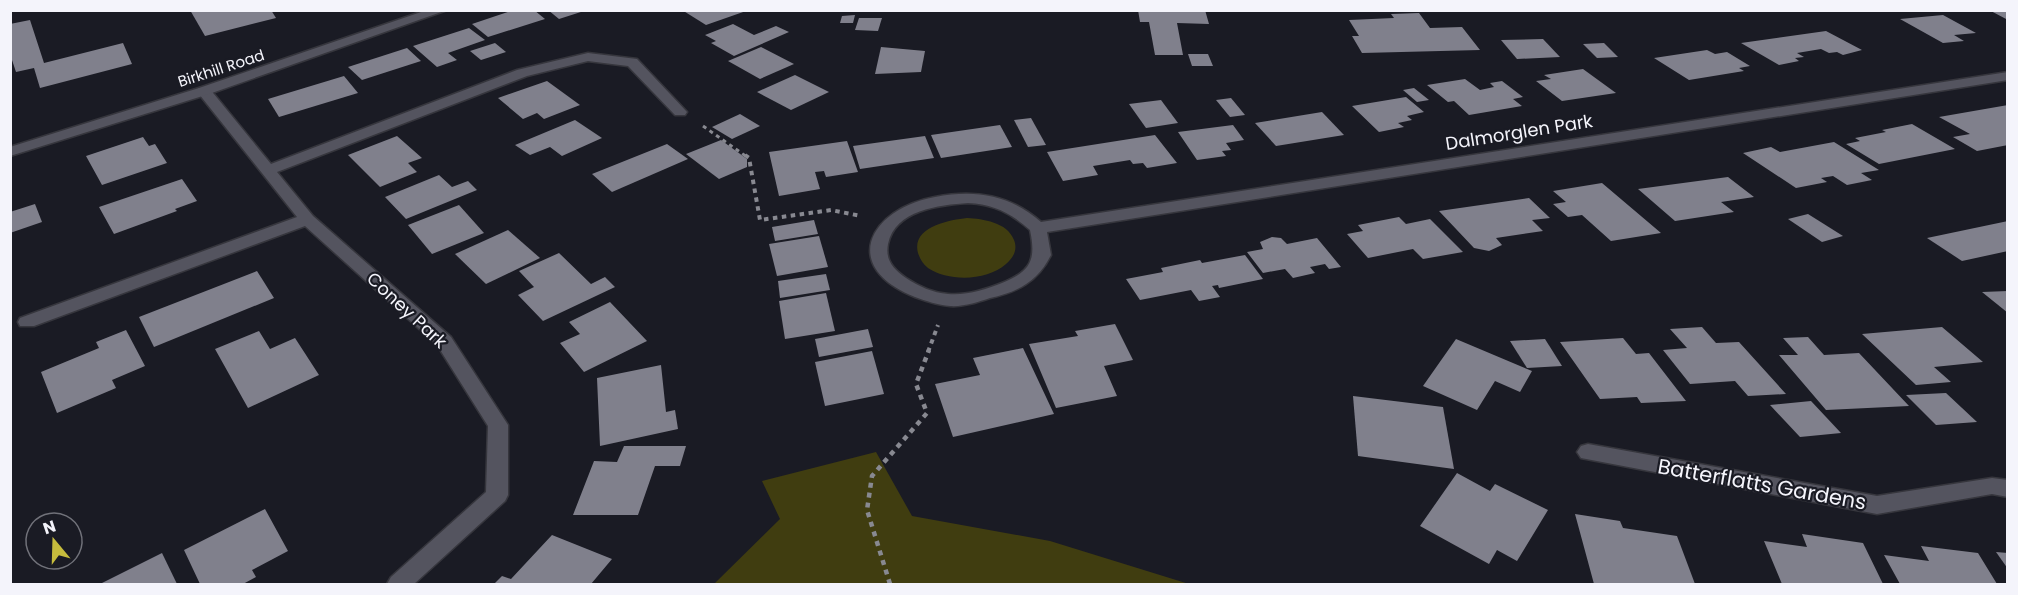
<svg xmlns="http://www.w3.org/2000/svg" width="2018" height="595" viewBox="0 0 2018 595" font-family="Poppins,sans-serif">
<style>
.green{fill:#403d10}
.building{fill:#80808c}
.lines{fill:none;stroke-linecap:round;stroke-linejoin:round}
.minor-casing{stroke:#36363d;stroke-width:3}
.tertiary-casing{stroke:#36363d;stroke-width:3}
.path-far2{stroke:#888991;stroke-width:3;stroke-dasharray:4 4;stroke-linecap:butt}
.path-far1{stroke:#888991;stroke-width:4;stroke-dasharray:4.5 4.5;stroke-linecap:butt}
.path{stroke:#888991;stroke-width:4.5;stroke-dasharray:5 5;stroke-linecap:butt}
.minor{fill:#54545f;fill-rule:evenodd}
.tertiary{fill:#54545f;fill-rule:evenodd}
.labels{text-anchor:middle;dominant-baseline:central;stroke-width:4.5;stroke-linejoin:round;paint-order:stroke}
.far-street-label{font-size:15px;fill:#f4f4fb;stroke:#1a1b24}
.street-label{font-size:18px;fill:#f4f4fb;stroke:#1a1b24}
.near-street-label{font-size:21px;fill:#f4f4fb;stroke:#1a1b24}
</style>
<rect width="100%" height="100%" fill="#1a1b24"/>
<g class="green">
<path d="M967 218C983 219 1007 222 1014 240 1018 250 1013 258 1006 264 987 281 949 282 928 268 923 264 920 259 918 253 911 227 949 220 967 218Z"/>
<polygon points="876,452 912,516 1050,541 1189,584 714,584 780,519 762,481"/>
</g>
<g class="building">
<polygon points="190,10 271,10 276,18 205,36"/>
<polygon points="514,10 534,10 545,19 488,37 472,24"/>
<polygon points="548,10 584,10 584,11 559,19"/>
<polygon points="682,10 746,10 746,11 706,25"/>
<polygon points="1138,10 1205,10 1209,24 1177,23 1183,55 1155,55 1149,22 1140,22"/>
<polygon points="1989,10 2008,10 2008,20"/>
<polygon points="1419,13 1430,28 1462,27 1480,50 1362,53 1352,36 1359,36 1349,20 1394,18 1391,14"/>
<polygon points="855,15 853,23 840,23 842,16"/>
<polygon points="1943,15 1976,33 1954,35 1964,41 1943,43 1900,19"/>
<polygon points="859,18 882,18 878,31 855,30"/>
<polygon points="30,20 44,63 123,43 132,64 40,88 34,68 16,72 10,54 10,24"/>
<polygon points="733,24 754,35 776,26 789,32 734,56 711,43 716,41 705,35"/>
<polygon points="469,28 485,40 448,53 457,60 437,67 413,46"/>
<polygon points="1826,31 1862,50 1843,55 1837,52 1829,53 1821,49 1797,53 1804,57 1795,58 1799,61 1779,65 1741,43"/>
<polygon points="1543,39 1560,57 1517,59 1501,40"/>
<polygon points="495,43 506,52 481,60 470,51"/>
<polygon points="1604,43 1618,57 1597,58 1583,44"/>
<polygon points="761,47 794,64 760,79 728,61"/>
<polygon points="881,47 925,51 921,72 875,74"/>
<polygon points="407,48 421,61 362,80 348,67"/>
<polygon points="1707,50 1715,54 1727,52 1750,66 1739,68 1744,71 1689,80 1654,58"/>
<polygon points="1188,54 1208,54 1213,66 1192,66"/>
<polygon points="1583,69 1616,93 1562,101 1536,81 1551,79 1544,75"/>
<polygon points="795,75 829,92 791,110 757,92"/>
<polygon points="344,76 358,93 279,117 268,99"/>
<polygon points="1465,79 1480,90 1494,87 1490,83 1502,81 1523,97 1513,99 1522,106 1469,115 1454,101 1448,102 1427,85"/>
<polygon points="547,81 580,105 544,119 537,113 523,119 498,98"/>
<polygon points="1414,88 1429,100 1417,102 1403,90"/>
<polygon points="1406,97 1424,112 1407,116 1412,120 1398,123 1404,127 1379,132 1352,106"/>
<polygon points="1231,98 1245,115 1230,117 1216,100"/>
<polygon points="1161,100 1178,123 1146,128 1129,104"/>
<polygon points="2008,105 2008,145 1977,151 1953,137 1970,134 1939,117"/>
<polygon points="1322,112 1344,135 1276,146 1255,123"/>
<polygon points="740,114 760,126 732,139 712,127"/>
<polygon points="1031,118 1046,145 1028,147 1014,120"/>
<polygon points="575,120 602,138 562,156 550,147 530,155 515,145"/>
<polygon points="1912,124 1955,149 1879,164 1846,144 1860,141 1855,138 1886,132 1882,130"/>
<polygon points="1000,125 1012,147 941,158 931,135"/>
<polygon points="1233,125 1244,140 1226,143 1231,150 1222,151 1226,156 1197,160 1178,132"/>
<polygon points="1155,135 1177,163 1147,168 1143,163 1133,164 1130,160 1093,166 1098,175 1063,181 1047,152"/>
<polygon points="397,136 422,158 408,163 417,172 380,187 348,155"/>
<polygon points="925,136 934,158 860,169 853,146"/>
<polygon points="143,137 149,146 155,144 167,163 102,185 86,156"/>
<polygon points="721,140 747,159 747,167 719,179 686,154"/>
<polygon points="847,141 858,172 826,177 824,171 815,172 820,189 779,196 769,152"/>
<polygon points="1834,142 1879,170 1861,173 1872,180 1847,185 1833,176 1821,178 1827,182 1796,188 1743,153 1771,147 1780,152"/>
<polygon points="667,144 688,159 612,192 592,174"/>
<polygon points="439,175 452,187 468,181 477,190 406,219 385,197"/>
<polygon points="1728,177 1754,197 1721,202 1734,212 1675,221 1638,189"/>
<polygon points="182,179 197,201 175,209 177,211 114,234 99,207"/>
<polygon points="1602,183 1661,233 1611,241 1582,215 1568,217 1553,204 1566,202 1553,191"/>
<polygon points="1529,198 1550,218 1532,220 1543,231 1496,238 1502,245 1489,251 1474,248 1439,211"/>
<polygon points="35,204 42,222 10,233 10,212"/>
<polygon points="459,205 484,233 432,254 408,225"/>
<polygon points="1808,214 1843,236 1822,242 1788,219"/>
<polygon points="1399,217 1406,224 1430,219 1463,252 1423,259 1413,249 1368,258 1347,234 1363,231 1358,225"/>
<polygon points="814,220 818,234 775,241 772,227"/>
<polygon points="2008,221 2008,251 1962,261 1927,238"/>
<polygon points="508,230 540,258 486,284 455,254"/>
<polygon points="819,236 828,267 777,276 769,244"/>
<polygon points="1272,237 1281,238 1287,244 1317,238 1341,267 1329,269 1325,264 1310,267 1315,273 1293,278 1285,269 1263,273 1247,252 1263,249 1260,242"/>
<polygon points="559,253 591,284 605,277 615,287 543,321 518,295 534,287 519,271"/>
<polygon points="1245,255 1263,279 1219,288 1218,285 1212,286 1220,297 1199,301 1191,290 1140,300 1126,279 1163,272 1161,268 1200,260 1202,263"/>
<polygon points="257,271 274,298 154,347 139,317"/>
<polygon points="826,274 830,290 780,298 778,281"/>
<polygon points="2008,291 2008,313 1982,292"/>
<polygon points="826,293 835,331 785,339 779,301"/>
<polygon points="610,302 647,341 584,372 560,343 580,334 569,322"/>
<polygon points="1115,324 1133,360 1104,366 1117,396 1056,408 1029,344 1078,336 1075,331"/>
<polygon points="1702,327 1716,343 1739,342 1786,394 1748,396 1735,381 1690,384 1663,350 1687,348 1670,329"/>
<polygon points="1942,327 1983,362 1934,367 1951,382 1916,385 1862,334"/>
<polygon points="868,329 873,347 819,357 815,339"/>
<polygon points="126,330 145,366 112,380 116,388 57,413 41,372 99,348 96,342"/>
<polygon points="259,331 270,349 295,338 319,375 248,408 215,349"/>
<polygon points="1808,337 1824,355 1859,353 1909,406 1826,410 1779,355 1798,355 1783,338"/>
<polygon points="1623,338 1636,354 1649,353 1686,401 1641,403 1637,397 1600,399 1560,342"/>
<polygon points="1456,339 1532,371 1520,392 1495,381 1477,410 1423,386"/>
<polygon points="1545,339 1562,366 1527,368 1510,341"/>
<polygon points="1023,348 1054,414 953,437 935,384 980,375 973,358"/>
<polygon points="872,351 884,394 825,406 815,362"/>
<polygon points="661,365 666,412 675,410 678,429 600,446 597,378"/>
<polygon points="1946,393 1977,422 1936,425 1906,395"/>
<polygon points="1353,396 1443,407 1454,469 1358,456"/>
<polygon points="1811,401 1841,433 1800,437 1770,405"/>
<polygon points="624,446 686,446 680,466 655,466 638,515 573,515 594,461 617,462"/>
<polygon points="1457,473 1490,491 1495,484 1548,510 1517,561 1497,550 1489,564 1420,526"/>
<polygon points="265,509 288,551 252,570 256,577 243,584 200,584 184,550"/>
<polygon points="1575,514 1620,521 1623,528 1677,536 1695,584 1594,584"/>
<polygon points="1802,534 1863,543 1883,584 1782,584 1764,541 1807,547"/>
<polygon points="552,535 612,559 591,584 494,584 502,576 511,579"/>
<polygon points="1921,546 1978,553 1997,584 1900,584 1884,555 1929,561"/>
<polygon points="1996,552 2008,553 2008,569"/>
<polygon points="162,553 177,584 100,584"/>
</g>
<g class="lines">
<g class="minor-casing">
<g id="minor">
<polygon points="588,53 637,59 687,112 685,115 675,115 628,66 588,61 527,76 277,172 313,216 451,337 508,425 508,495 505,501 414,584 387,584 391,577 486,492 488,426 437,345 305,226 34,326 20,326 18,322 20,318 297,217 199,94 197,91 199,88 209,88 271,164 517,70"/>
<path d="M2008 72V80L1047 232 1051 255C1038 281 1018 292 990 298 978 302 963 307 950 306 938 305 926 301 915 297 839 267 869 209 935 197 976 189 1010 195 1041 222ZM968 203C993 204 1011 213 1030 230 1036 259 1032 271 1002 283 987 289 965 296 948 294 933 293 918 286 906 278 893 269 885 260 888 244 895 210 939 205 968 203Z"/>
<polygon points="1588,444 1877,496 1992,478 2008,480 2008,497 1992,494 1877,514 1581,458 1577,452 1581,446"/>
</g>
</g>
<g class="tertiary-casing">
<polygon id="tertiary" points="427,10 447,10 209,94 10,156 10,147 199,88"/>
</g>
<polyline class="path-far2" points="703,126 747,157"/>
<g class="path-far1">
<polyline points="745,155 749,158 760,220 831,210 861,216"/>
<polyline points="928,352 938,325"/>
</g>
<polyline class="path" points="890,584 867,510 872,476 927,413 916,384 929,350"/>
<use href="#minor" class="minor"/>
<use href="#tertiary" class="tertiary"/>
</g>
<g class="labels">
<g class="far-street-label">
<text transform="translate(221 68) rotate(-18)">Birkhill Road</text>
</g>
<g class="street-label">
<text transform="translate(1519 132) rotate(-9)">Dalmorglen Park</text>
<text transform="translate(407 310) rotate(43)">Coney Park</text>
</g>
<g class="near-street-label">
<text transform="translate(1762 484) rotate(10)">Batterflatts Gardens</text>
</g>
</g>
<rect width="2018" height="595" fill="none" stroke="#f4f4fb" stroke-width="24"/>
<g transform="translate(54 541) rotate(341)"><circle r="28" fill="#1a1b24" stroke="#71727a" stroke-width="1.5"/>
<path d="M0-4.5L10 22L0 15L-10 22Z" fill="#c6bc3d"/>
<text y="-9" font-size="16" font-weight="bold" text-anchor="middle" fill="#f4f4fb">N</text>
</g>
</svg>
